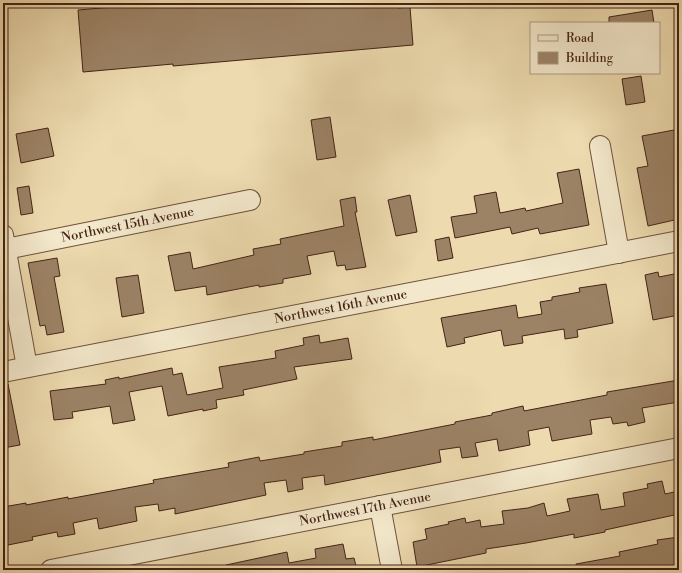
<svg xmlns="http://www.w3.org/2000/svg" width="682" height="573" viewBox="0 0 682 573" font-family="'Libre Bodoni',serif">
<style>
.building{fill:#9c8366;stroke:#452316}
.lines{fill:none;stroke-linecap:round;stroke-linejoin:round}
.minor-casing{stroke:#6f513c;stroke-width:22}
.minor{stroke:#f3e8cb;stroke-width:20}
.labels{text-anchor:middle;dominant-baseline:central;stroke-width:3;stroke-linejoin:round;paint-order:stroke}
.street-label{font-size:13px;fill:#452316;stroke:#f3e8cb}
</style>
<rect width="100%" height="100%" fill="#eddbaf"/>
<filter id="stains"><feTurbulence type="fractalNoise" baseFrequency=".005" numOctaves="4"/><feColorMatrix values="0 0 0 0 .2 0 0 0 0 .09 0 0 0 0 .02 0 0 0 .5 -.17"/></filter>
<radialGradient id="worn" r=".72"><stop offset=".6" stop-color="#630" stop-opacity="0"/><stop offset="1" stop-color="#630" stop-opacity=".3"/></radialGradient>
<g class="building">
<polygon points="160,3 397,3 398,8 410,7 413,45 173,66 173,64 83,72 78,10"/>
<polygon points="652,10 654,23 609,23 609,17"/>
<polygon points="641,76 645,102 626,105 622,79"/>
<polygon points="330,117 336,157 317,160 311,120"/>
<polygon points="48,128 54,156 21,163 16,134"/>
<polygon points="674,130 679,155 679,219 648,226 637,168 648,166 642,136"/>
<polygon points="579,169 589,225 540,234 538,228 512,234 510,227 455,238 451,217 477,213 474,196 496,192 500,213 525,208 526,211 563,203 557,173"/>
<polygon points="29,186 33,213 21,215 17,188"/>
<polygon points="410,195 417,232 396,236 388,200"/>
<polygon points="355,197 357,212 355,212 366,267 346,270 345,265 337,266 334,251 307,256 311,274 283,279 283,283 259,287 259,285 207,295 206,286 175,291 168,256 190,252 193,269 254,255 253,249 281,244 280,239 344,226 340,200"/>
<polygon points="449,237 453,258 438,261 435,240"/>
<polygon points="57,258 60,276 54,277 64,332 47,335 45,325 40,326 28,263"/>
<polygon points="658,272 659,277 679,273 679,315 653,320 645,275"/>
<polygon points="138,275 144,313 122,317 116,278"/>
<polygon points="606,284 613,323 577,330 578,337 565,339 564,329 522,336 523,343 504,346 501,330 464,338 465,343 447,347 441,318 516,305 518,318 542,314 540,302 552,300 552,297 580,292 579,288"/>
<polygon points="319,335 320,343 348,338 352,359 294,367 297,379 243,390 244,395 216,400 217,408 203,411 203,409 168,416 162,386 129,392 135,420 113,424 110,406 72,412 73,418 54,420 50,391 106,384 105,380 119,377 119,379 172,368 173,375 182,373 187,395 223,388 219,367 276,358 275,351 304,345 303,338"/>
<polygon points="679,380 679,402 642,408 645,422 628,426 627,422 613,424 611,417 590,420 592,434 552,441 549,427 528,431 530,445 499,451 497,439 475,443 478,456 462,458 460,447 439,450 441,462 325,485 324,475 302,478 303,489 288,492 286,480 264,483 266,495 175,514 175,508 159,511 158,504 135,507 137,521 99,529 97,518 73,523 75,534 58,537 57,532 32,537 33,540 3,546 3,507 26,503 26,505 68,497 68,499 154,483 153,480 229,467 228,463 259,457 260,461 304,454 304,452 342,446 342,442 373,437 373,440 455,424 455,422 492,415 492,413 523,406 524,411 607,395 607,392"/>
<polygon points="3,384 8,384 20,445 3,448"/>
<polygon points="662,481 665,494 679,491 679,514 605,530 605,532 574,538 574,534 526,543 486,549 486,553 417,567 413,542 427,539 425,529 449,524 448,522 465,518 466,523 480,520 481,527 504,524 502,511 528,508 544,503 547,516 570,511 567,499 598,494 601,510 625,506 623,493 648,488 647,484"/>
<polygon points="679,537 679,570 577,570 576,564 620,556 619,552 658,544 657,540"/>
<polygon points="343,544 346,559 354,558 357,570 226,570 226,565 287,552 289,563 316,558 315,549"/>
</g>
<g class="lines">
<g class="minor-casing">
<g id="minor">
<polyline points="600,146 619,253"/>
<polyline points="3,235 27,367"/>
<path id="s1" d="M6 249 250 200"/>
<path id="s2" d="M3 372 679 241"/>
<polyline points="380,506 392,570"/>
<path id="s3" d="M51 570 679 448"/>
</g>
</g>
<use href="#minor" class="minor"/>
</g>
<g class="labels">
<g class="street-label">
<text stroke="none"><textPath href="#s1" startOffset="124">Northwest 15th Avenue</textPath></text>
<text stroke="none"><textPath href="#s2" startOffset="344">Northwest 16th Avenue</textPath></text>
<text stroke="none"><textPath href="#s3" startOffset="320">Northwest 17th Avenue</textPath></text>
</g>
</g>
<rect width="682" height="573" fill="none" stroke="#eddbaf" stroke-width="16"/>
<rect x="4" y="4" width="674" height="565" fill="none" stroke="#452316" stroke-width="2"/>
<rect x="8" y="8" width="666" height="557" fill="none" stroke="#452316"/>
<rect x="530" y="22" width="130" height="52" fill="#f3e8cb" stroke="#ad9983"/>
<rect x="538" y="35" width="20" height="6" fill="#f3e8cb" stroke="#ad9983"/>
<text x="566" y="42" font-size="12" fill="#452316">Road</text>
<rect x="538" y="52" width="20" height="12" fill="#9c8366" stroke="#ad9983"/>
<text x="566" y="62" font-size="12" fill="#452316">Building</text>
<rect width="100%" height="100%" filter="url(#stains)"/>
<rect width="100%" height="100%" fill="url(#worn)"/>
</svg>
